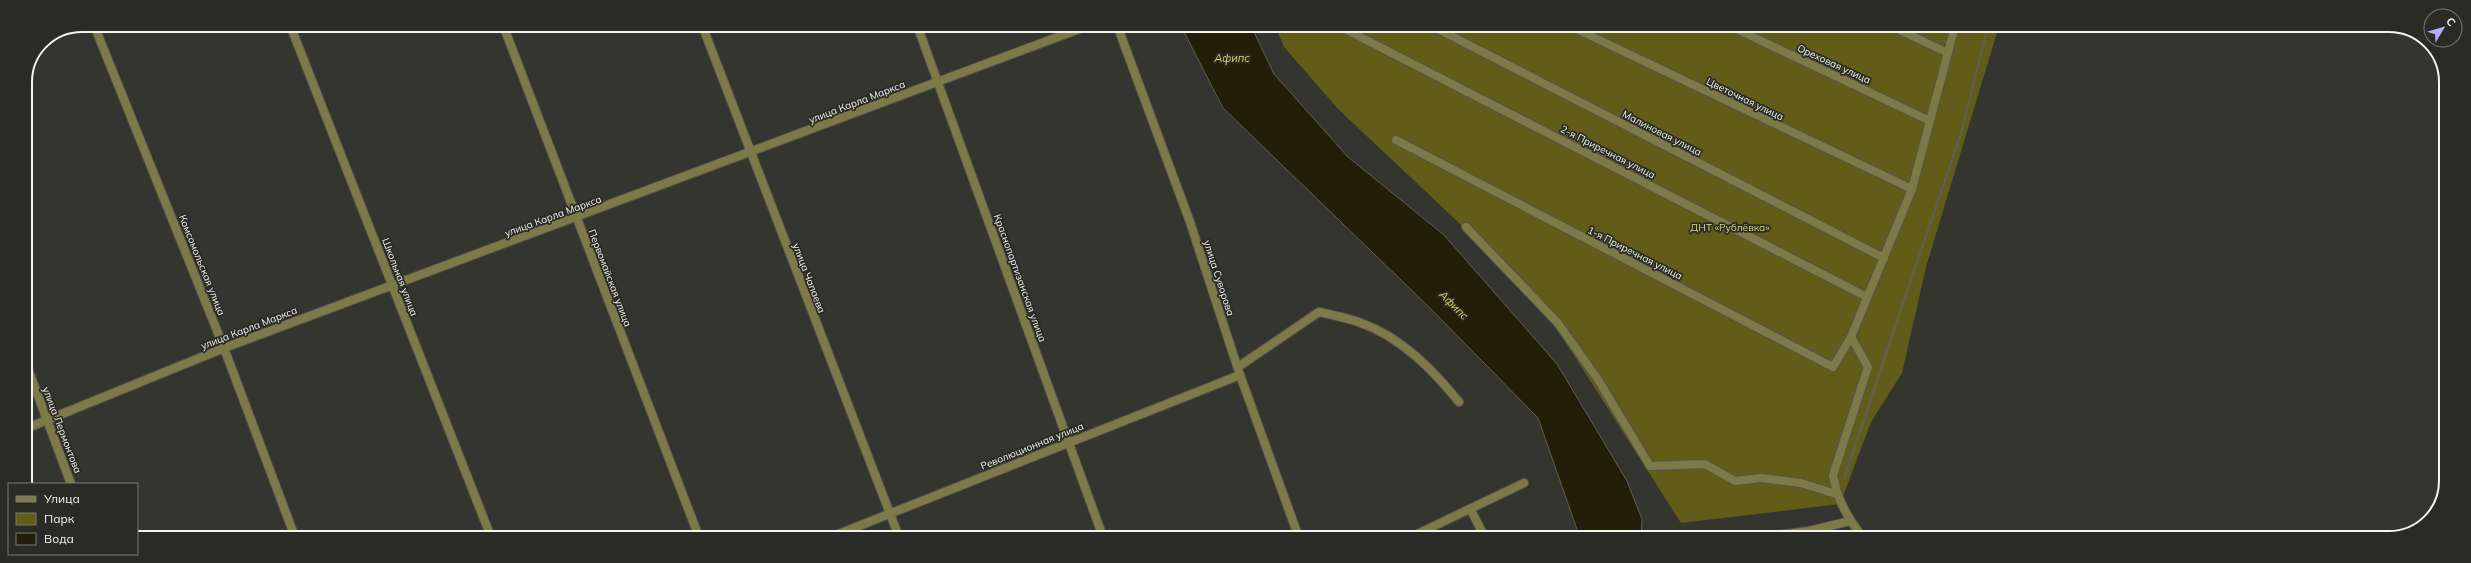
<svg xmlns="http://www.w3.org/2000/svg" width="2471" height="563" viewBox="0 0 2471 563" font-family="Mulish,sans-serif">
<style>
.green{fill:#615c18}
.water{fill:#211f08;stroke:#605f4e}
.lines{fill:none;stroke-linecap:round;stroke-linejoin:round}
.stream{stroke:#605f4e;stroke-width:2.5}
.street-casing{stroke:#54544e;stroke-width:10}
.street{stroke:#7d7a48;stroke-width:8}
.labels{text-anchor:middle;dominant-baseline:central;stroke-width:3.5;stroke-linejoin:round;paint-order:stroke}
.street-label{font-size:10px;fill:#f4f4f0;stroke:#2b2b25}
.park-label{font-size:10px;fill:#e1da73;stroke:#2b2b25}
.water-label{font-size:11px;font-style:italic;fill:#dad36c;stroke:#2b2b25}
.rim{fill:none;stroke:#f4f4f0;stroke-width:2}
</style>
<rect width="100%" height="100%" fill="#35352f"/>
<g class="green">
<polygon points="1275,26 1999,26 1926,267 1902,373 1871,422 1840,504 1681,523 1554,324 1456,220 1338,109 1284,47"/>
<polygon points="1816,527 1813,538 1692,538"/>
</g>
<polygon class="water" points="1181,26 1251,26 1274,74 1348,157 1444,235 1557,364 1627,481 1642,519 1641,538 1580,538 1538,418 1430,308 1223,108"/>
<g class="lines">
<polyline class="stream" points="1844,478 1962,130 1988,26"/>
<g class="street-casing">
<g id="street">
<polyline points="94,25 224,348 295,537"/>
<polyline points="290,25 491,537"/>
<polyline points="503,25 699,537"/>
<polyline points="702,25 899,537"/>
<polyline points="917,25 1103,537"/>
<polyline points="1117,25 1190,222 1240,375 1299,538"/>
<polyline points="1339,26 1867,297"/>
<polyline points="1432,26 1884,258"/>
<polyline points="1570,26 1912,189"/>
<polyline points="1730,26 1930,121"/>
<polyline points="1891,26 1948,53"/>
<polyline points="1396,140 1833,367 1851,337"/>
<polyline points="1466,227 1557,322 1597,378 1650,466 1705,464 1735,481 1761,478 1801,483 1836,494"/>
<polyline points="25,361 71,484"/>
<path d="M1238 367 1319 312C1333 315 1348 318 1361 323 1401 337 1433 370 1459 402"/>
<polyline points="25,429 224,348 1090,25"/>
<polyline points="1471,510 1485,538"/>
<polyline points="831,537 1240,375"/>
<polyline points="1409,538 1524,483"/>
<polyline points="1755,538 1809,531 1850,521"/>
<path d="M1863 538C1848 518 1837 500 1833 475L1868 367 1851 337 1912 189 1955 26"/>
</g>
</g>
<use href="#street" class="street"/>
</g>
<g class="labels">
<g class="street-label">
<text transform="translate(1834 64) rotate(25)">Ореховая улица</text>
<text transform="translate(1745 99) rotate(26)">Цветочная улица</text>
<text transform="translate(857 102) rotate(-21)">улица Карла Маркса</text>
<text transform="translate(1662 133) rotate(27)">Малиновая улица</text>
<text transform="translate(1608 152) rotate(27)">2-я Приречная улица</text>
<text transform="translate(553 216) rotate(-20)">улица Карла Маркса</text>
<text transform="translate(1635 253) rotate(27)">1-я Приречная улица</text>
<text transform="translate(202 265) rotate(68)">Комсомольская улица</text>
<text transform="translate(400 277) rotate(69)">Школьная улица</text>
<text transform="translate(610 278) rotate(69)">Первомайская улица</text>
<text transform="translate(809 278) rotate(69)">улица Чапаева</text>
<text transform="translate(1020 278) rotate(70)">Краснопартизанская улица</text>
<text transform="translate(1219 278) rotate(72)">улица Суворова</text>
<text transform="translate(249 328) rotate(-21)">улица Карла Маркса</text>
<text transform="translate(62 430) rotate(69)">улица Лермонтова</text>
<text transform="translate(1032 446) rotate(-22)">Революционная улица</text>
</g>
<g class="park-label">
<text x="1730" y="227">ДНТ «Рублёвка»</text>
</g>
<g class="water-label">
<text x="1232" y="58">Афипс</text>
<text transform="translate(1454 305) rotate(45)">Афипс</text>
</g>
</g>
<path d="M0 0H2471V563H0ZM82 32H2389A50 50 0 0 1 2439 82V481A50 50 0 0 1 2389 531H82A50 50 0 0 1 32 481V82A50 50 0 0 1 82 32Z" fill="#2b2b25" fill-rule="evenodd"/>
<path class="rim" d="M82 32H2389A50 50 0 0 1 2439 82V481A50 50 0 0 1 2389 531H82A50 50 0 0 1 32 481V82A50 50 0 0 1 82 32Z"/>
<rect x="8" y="483" width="130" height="72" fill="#2b2b25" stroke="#7b7b76"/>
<rect x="16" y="496" width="20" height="6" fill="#7d7a48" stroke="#7b7b76"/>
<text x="44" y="503" font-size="12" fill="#f4f4f0">Улица</text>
<rect x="16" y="513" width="20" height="12" fill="#615c18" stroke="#7b7b76"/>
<text x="44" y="523" font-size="12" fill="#f4f4f0">Парк</text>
<rect x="16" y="533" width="20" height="12" fill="#211f08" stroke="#7b7b76"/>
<text x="44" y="543" font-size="12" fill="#f4f4f0">Вода</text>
<g transform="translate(2443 28) rotate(52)"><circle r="19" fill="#2b2b25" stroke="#7b7b76"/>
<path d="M0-3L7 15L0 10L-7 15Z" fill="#b0adfa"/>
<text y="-6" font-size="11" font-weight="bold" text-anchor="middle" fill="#f4f4f0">С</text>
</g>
</svg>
